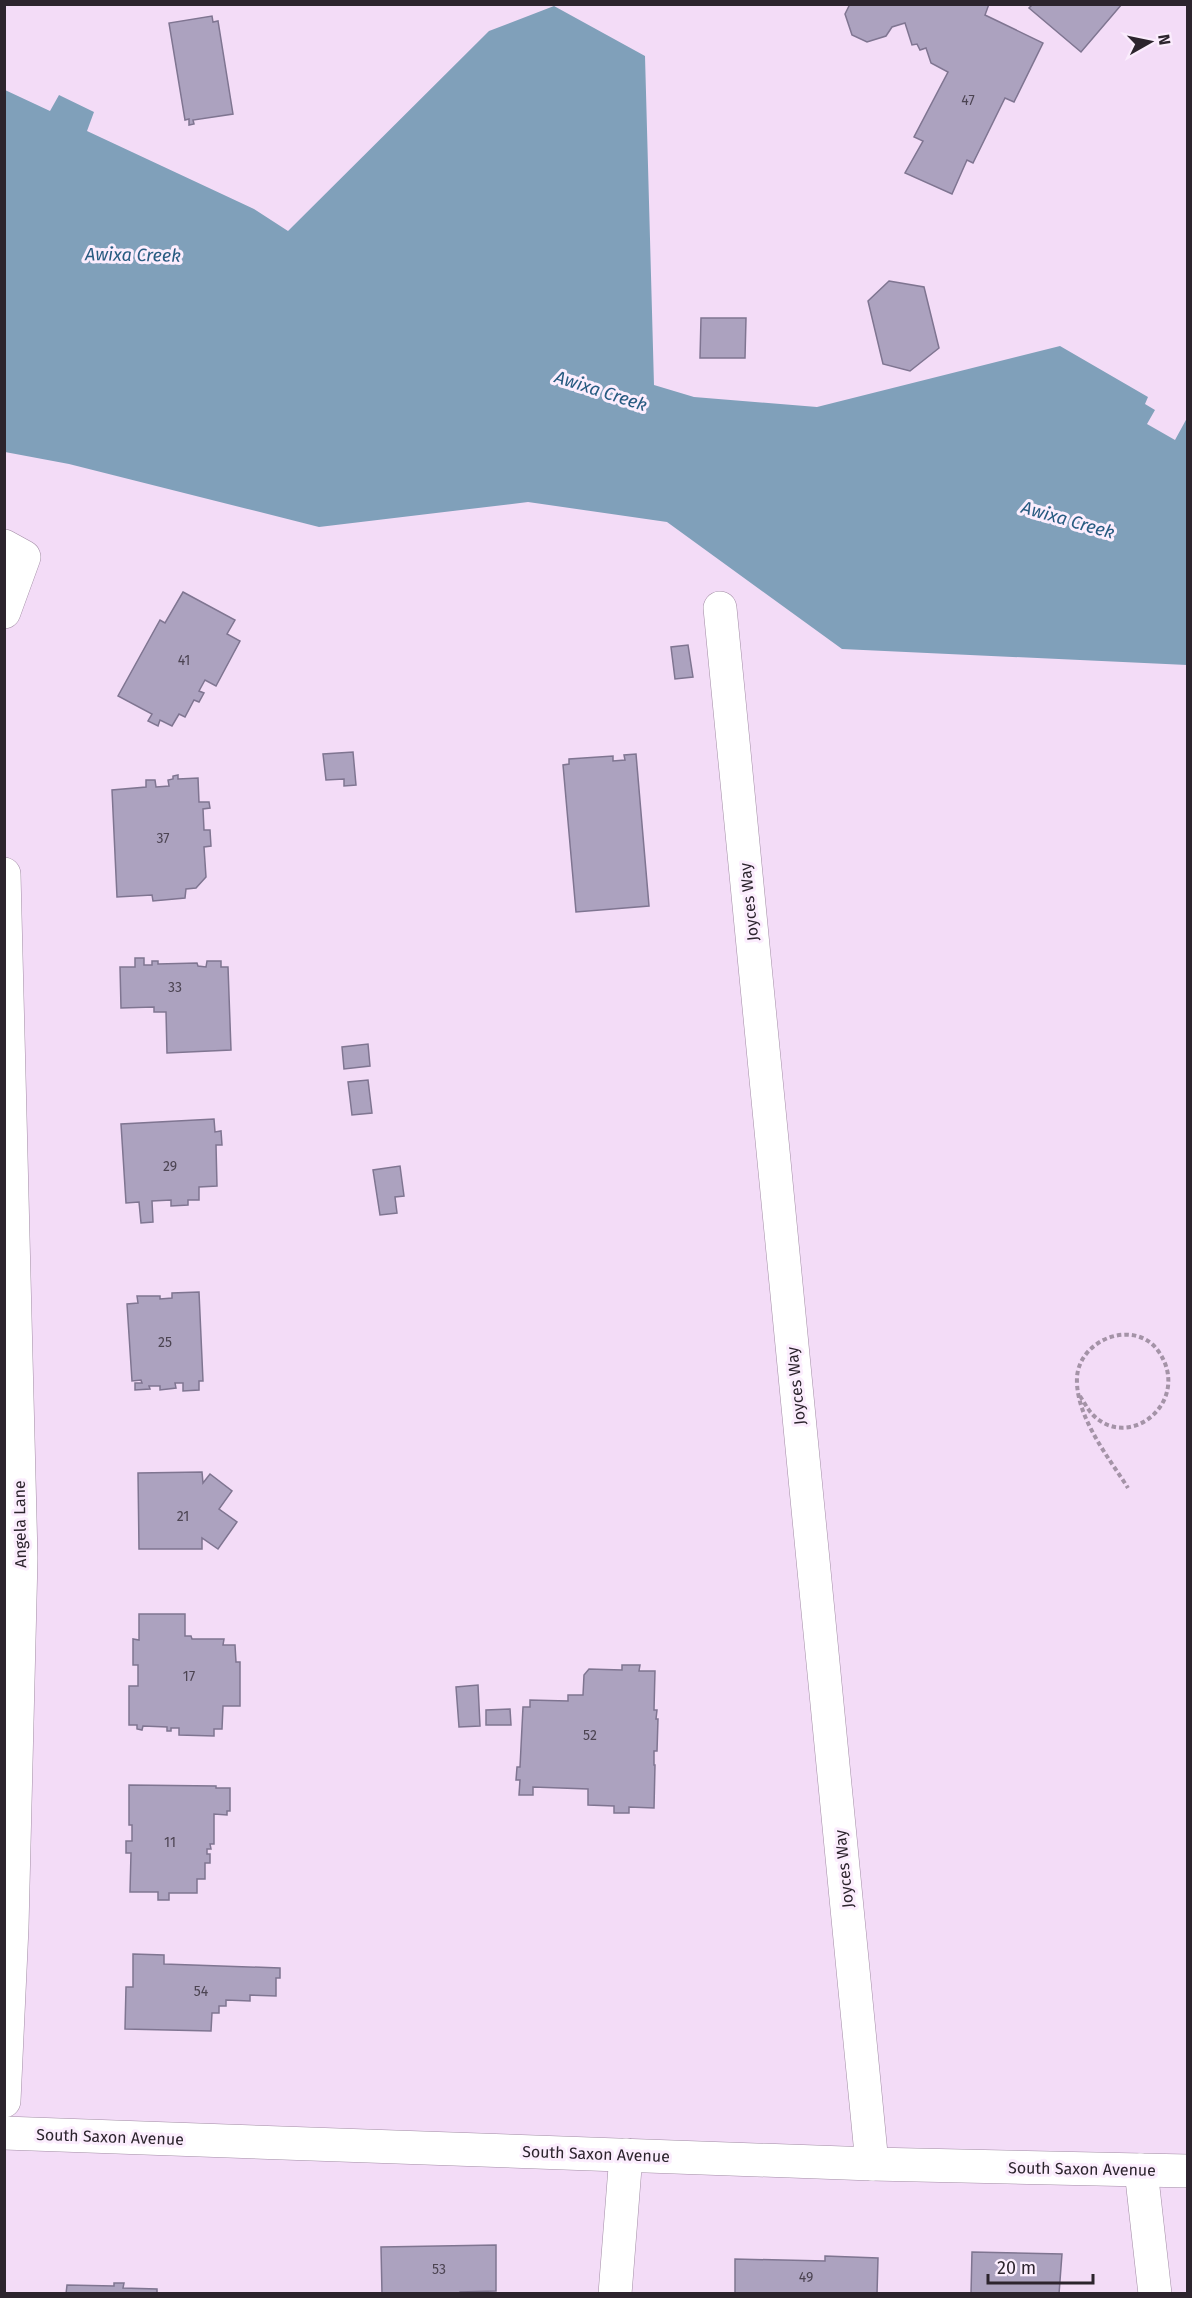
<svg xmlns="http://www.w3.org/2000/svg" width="1192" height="2298" viewBox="0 0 1192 2298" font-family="'Fira Sans',sans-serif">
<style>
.water{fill:#80a0ba}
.building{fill:#aca2bf;stroke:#7f7591;stroke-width:1.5}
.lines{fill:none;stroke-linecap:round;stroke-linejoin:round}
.minor-casing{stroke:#a28da5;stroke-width:34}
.path{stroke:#a493a7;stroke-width:4;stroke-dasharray:4.5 3;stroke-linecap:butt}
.minor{stroke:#fff;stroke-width:33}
.labels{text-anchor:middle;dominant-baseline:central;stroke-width:6;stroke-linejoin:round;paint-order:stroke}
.number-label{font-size:14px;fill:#4c4452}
.street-label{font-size:16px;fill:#2c242d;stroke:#fbedfd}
.water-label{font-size:18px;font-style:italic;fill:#285b81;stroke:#fbedfd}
</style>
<rect width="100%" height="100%" fill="#f3dcf7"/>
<polygon class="water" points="554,6 645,56 654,385 694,397 817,407 1060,346 1148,397 1145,404 1155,410 1147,424 1175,440 1187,418 1187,665 842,649 667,522 528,502 319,527 69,464 5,452 5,90 50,111 59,95 94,112 87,131 254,209 288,231 489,31"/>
<g class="building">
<polygon points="850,4 989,4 985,15 1043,43 1014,102 1005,98 973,163 967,160 952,194 905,173 923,141 914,137 948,72 931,63 926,48 920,50 917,44 912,45 905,23 892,27 886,36 867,42 852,35 845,14"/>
<polygon points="1033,4 1122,4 1081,52 1029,8"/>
<polygon points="212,16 213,22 218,21 233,114 193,120 194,124 189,125 189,119 185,120 169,23"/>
<polygon points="889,281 924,287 939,348 910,371 883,364 868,301"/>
<polygon points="701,318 746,318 745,358 700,358"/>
<polygon points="183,592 235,620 227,634 240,641 216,686 205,680 199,691 204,693 199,702 194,700 185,717 179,714 172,726 160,720 158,726 148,721 152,714 118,696 160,620 165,623"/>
<polygon points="688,645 693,677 675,679 671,647"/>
<polygon points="353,752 356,785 344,786 344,779 326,780 323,754"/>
<polygon points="636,754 649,906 576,912 563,765 569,764 569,759 613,756 613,761 625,760 624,755"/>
<polygon points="178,775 178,779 198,778 199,802 209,802 210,808 203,809 204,830 210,830 211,846 204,847 206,877 196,888 186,889 185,898 153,901 152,895 117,897 112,790 146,787 146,780 155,780 156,787 169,786 168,780 173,779 173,776"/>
<polygon points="135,958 144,958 144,965 152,965 152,961 158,961 158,964 197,963 198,966 206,967 207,961 221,961 221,967 228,967 231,1050 167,1053 166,1012 154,1012 154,1007 121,1008 120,967 135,967"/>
<polygon points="368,1044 370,1066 344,1069 342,1047"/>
<polygon points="368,1080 372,1113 352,1115 348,1082"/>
<polygon points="214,1119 215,1132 221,1131 222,1145 216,1145 217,1186 199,1187 199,1200 188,1200 188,1205 171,1206 171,1200 152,1201 153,1222 141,1223 139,1202 126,1203 121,1124"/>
<polygon points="400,1166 404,1196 395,1197 397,1213 380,1215 373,1170"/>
<polygon points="199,1292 203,1381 199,1381 199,1390 183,1391 183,1383 175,1383 176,1388 160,1390 160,1386 149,1386 150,1389 135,1390 135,1383 142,1383 141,1380 132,1381 127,1304 138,1303 137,1296 160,1296 160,1299 172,1298 172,1293"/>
<polygon points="202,1472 203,1483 210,1474 232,1491 219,1509 237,1522 218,1549 202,1538 202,1549 139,1549 138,1473"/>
<polygon points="139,1614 185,1614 185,1636 191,1636 192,1639 224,1639 223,1645 235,1645 236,1662 240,1662 240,1706 223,1706 222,1729 214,1729 214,1736 179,1735 179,1728 171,1728 171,1731 167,1731 167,1727 143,1726 142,1730 137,1729 137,1725 129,1725 129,1686 138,1686 138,1665 133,1665 133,1639 139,1640"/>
<polygon points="622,1665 640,1665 639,1671 655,1671 654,1710 657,1710 656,1719 658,1719 657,1751 654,1751 654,1765 655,1765 654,1808 629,1807 629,1813 614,1813 614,1806 588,1805 588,1789 533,1787 533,1795 519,1795 520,1780 516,1780 517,1767 520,1767 523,1707 530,1707 530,1700 568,1701 568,1695 583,1695 584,1675 589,1669 622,1670"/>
<polygon points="478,1685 480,1726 459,1727 456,1687"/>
<polygon points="510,1709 511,1725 486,1725 486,1710"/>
<polygon points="129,1785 216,1786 216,1788 230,1788 230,1811 227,1811 227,1815 214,1814 214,1844 210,1844 211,1849 207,1849 207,1854 210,1854 210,1863 205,1863 205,1879 197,1879 197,1893 169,1893 169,1900 158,1900 158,1892 130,1892 131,1853 126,1853 126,1841 132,1841 132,1825 129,1825"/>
<polygon points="133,1954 164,1955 164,1964 280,1968 280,1978 276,1978 276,1996 250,1995 250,2001 226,2000 226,2006 219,2006 219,2013 212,2013 211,2031 125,2029 126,1987 133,1987"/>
<polygon points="496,2245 496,2291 460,2292 460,2294 382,2294 381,2247"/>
<polygon points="972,2252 1062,2254 1059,2294 971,2294"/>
<polygon points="825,2256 878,2258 877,2294 735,2294 735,2259 825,2261"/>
<polygon points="114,2283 124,2283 123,2288 157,2289 157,2294 66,2294 67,2285 114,2286"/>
</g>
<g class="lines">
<g class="minor-casing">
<g id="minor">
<polyline points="4,546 24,557 4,612"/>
<polyline points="720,608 872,2164"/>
<polyline points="4,874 21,1558 12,1927 4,2101"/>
<polyline points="4,2133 872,2164 1188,2171"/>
<polyline points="1141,2170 1155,2294"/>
<polyline points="615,2294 626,2155"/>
</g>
</g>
<path class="path" d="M1080 1396C1084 1402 1088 1410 1093 1415 1130 1452 1192 1401 1159 1352 1136 1318 1080 1338 1077 1377 1075 1416 1109 1458 1128 1488"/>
<use href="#minor" class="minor"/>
</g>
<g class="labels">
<g class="number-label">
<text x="968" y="100">47</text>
<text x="184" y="660">41</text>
<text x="163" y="838">37</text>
<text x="175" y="987">33</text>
<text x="170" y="1166">29</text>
<text x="165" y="1342">25</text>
<text x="183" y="1516">21</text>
<text x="189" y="1676">17</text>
<text x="590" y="1735">52</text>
<text x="170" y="1842">11</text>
<text x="201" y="1991">54</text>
<text x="439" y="2269">53</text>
<text x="806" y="2277">49</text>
</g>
<g class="street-label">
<text transform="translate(749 902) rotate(-96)">Joyces Way</text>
<text transform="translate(796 1386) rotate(-96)">Joyces Way</text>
<text transform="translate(20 1524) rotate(-91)">Angela Lane</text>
<text transform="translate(844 1869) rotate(-96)">Joyces Way</text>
<text transform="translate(110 2137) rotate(2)">South Saxon Avenue</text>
<text transform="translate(596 2154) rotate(2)">South Saxon Avenue</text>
<text transform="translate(1082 2169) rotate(1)">South Saxon Avenue</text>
</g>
<g class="water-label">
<text transform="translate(133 255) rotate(1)">Awixa Creek</text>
<text transform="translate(601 391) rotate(18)">Awixa Creek</text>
<text transform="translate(1068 520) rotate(16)">Awixa Creek</text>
</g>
</g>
<rect width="1192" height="2298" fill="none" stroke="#2c242d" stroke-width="12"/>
<g transform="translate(1150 42) rotate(81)" stroke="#fbedfd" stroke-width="4.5" paint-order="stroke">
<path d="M0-4.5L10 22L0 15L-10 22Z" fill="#2c242d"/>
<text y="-9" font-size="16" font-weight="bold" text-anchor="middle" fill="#2c242d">N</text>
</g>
<path d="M988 2274v9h105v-9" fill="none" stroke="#2c242d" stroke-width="3"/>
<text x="997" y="2274" font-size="18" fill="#2c242d" stroke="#fbedfd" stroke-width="4.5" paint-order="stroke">20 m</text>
</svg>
